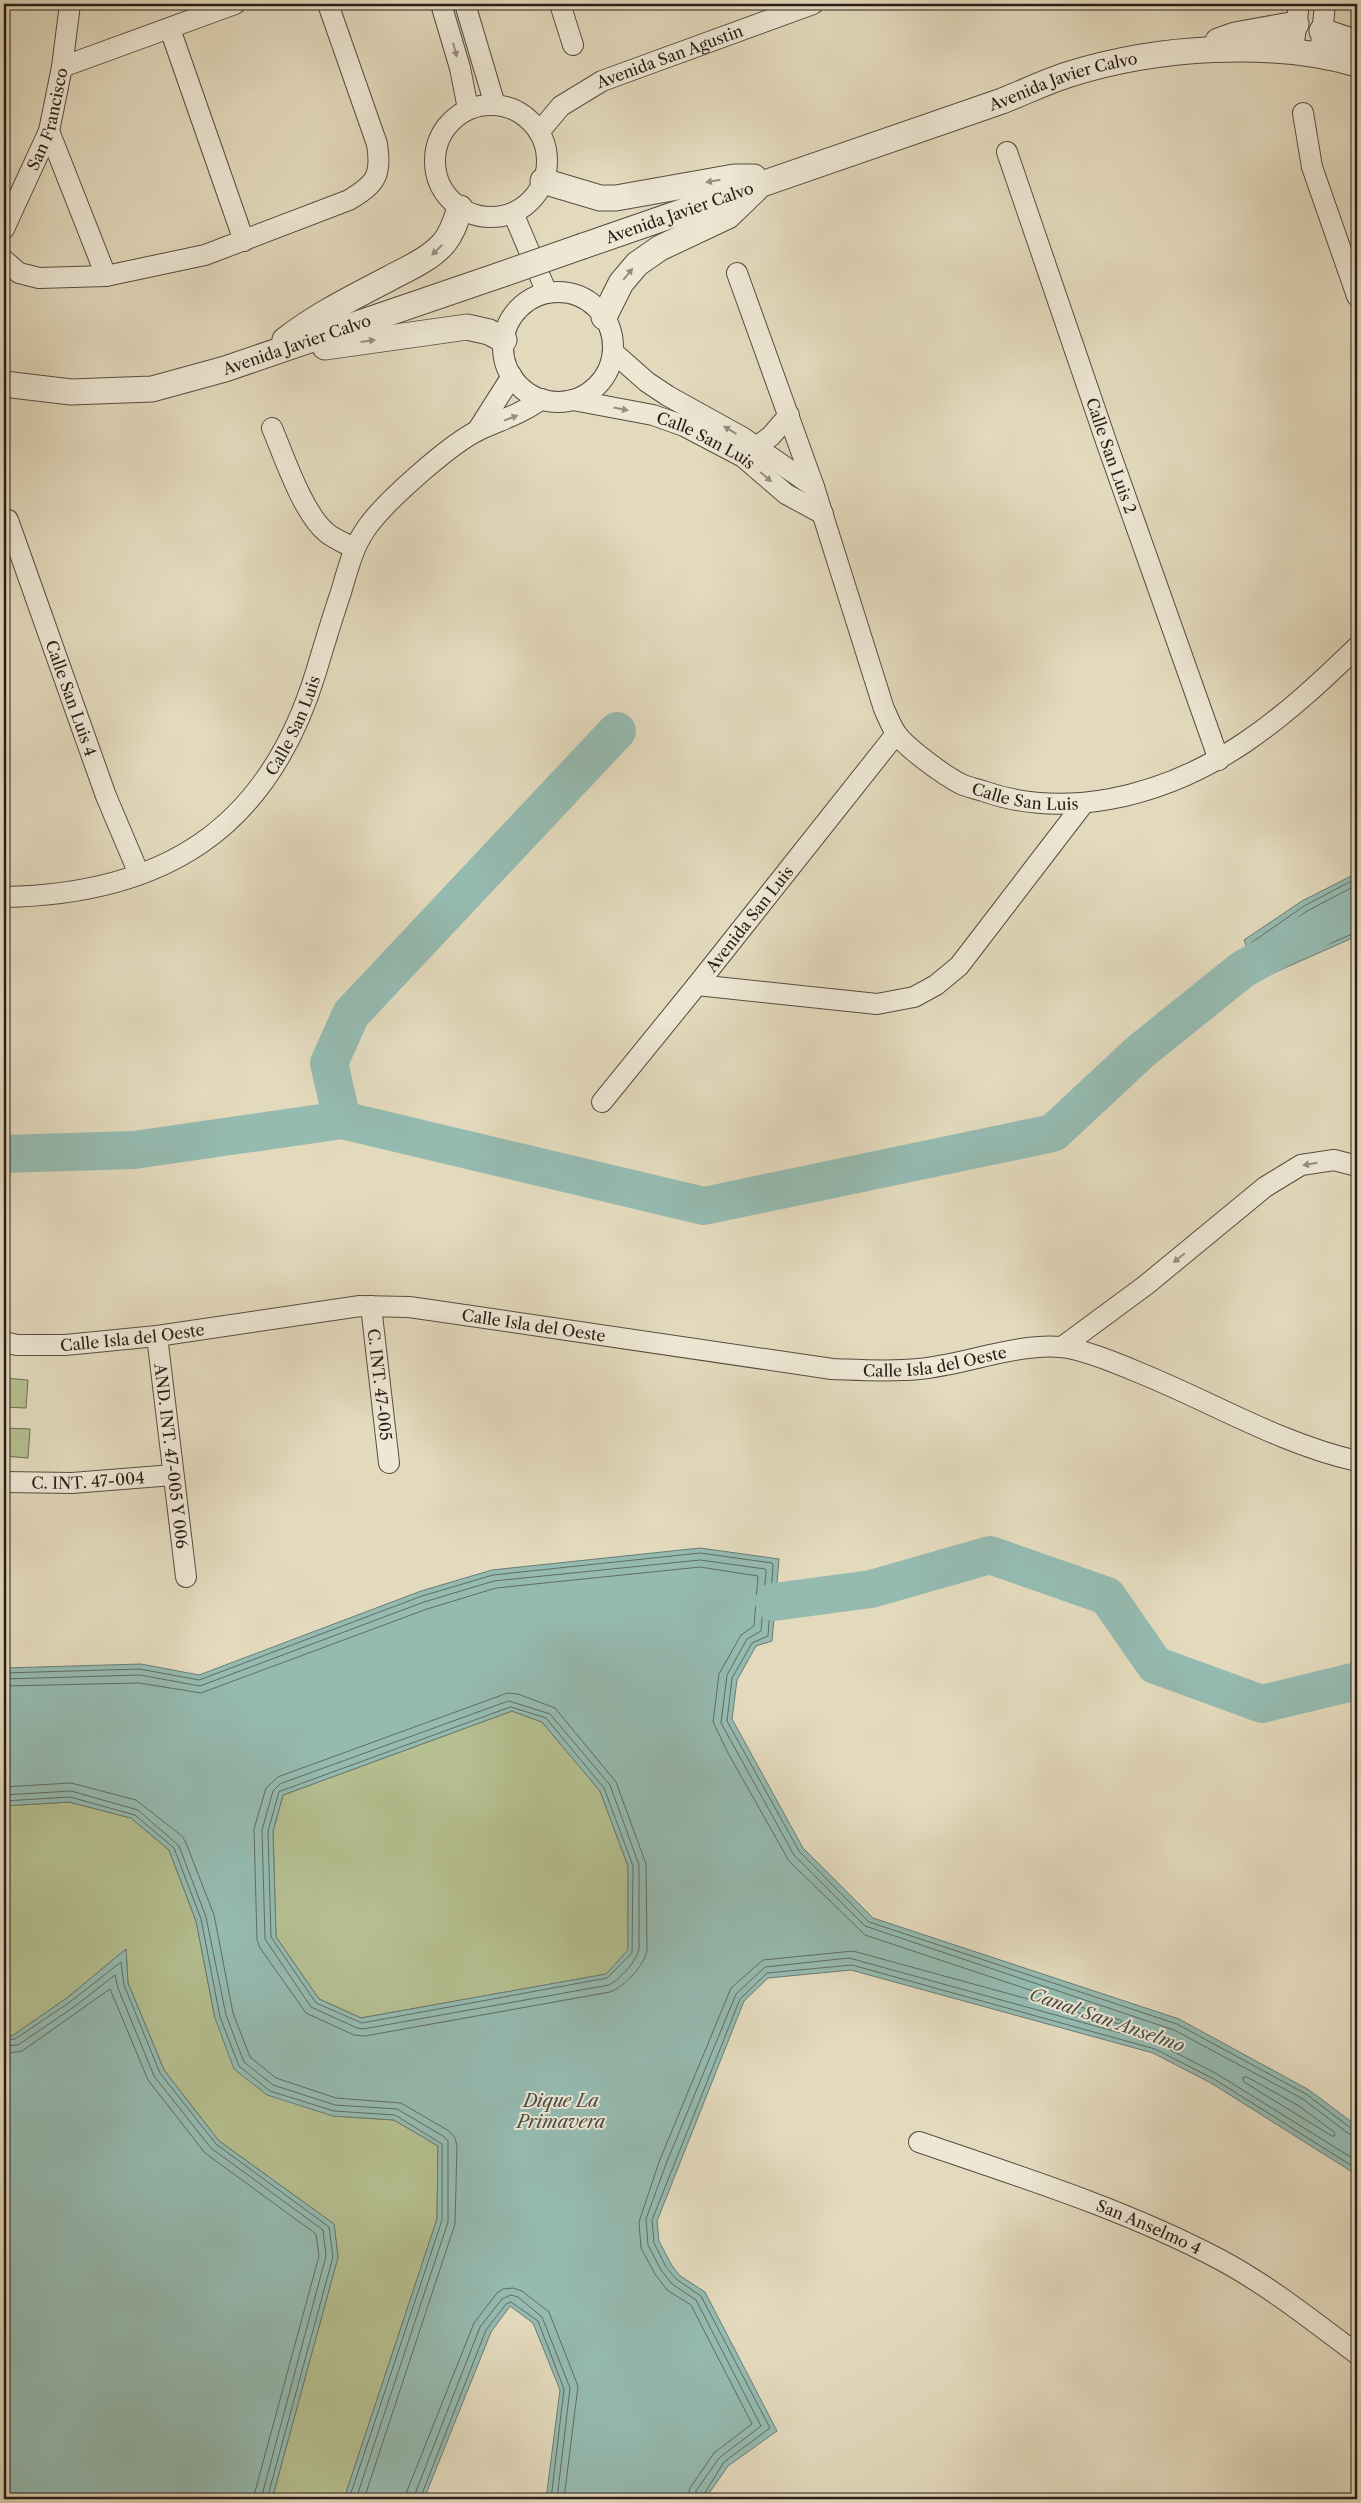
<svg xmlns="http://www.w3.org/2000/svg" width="1361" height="2503" viewBox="0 0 1361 2503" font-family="'Libre Caslon Text',serif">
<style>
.green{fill:#b5bf90;stroke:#6f6e54}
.water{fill:#95bbb1;stroke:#6a7c74;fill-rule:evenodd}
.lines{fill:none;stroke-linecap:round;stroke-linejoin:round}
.shore{stroke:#5f6c64;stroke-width:1}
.river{stroke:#95bbb1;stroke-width:38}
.minor-casing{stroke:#584c41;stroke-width:22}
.tertiary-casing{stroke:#584c41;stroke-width:27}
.minor{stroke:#ede7d4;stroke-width:20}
.tertiary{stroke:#ede7d4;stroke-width:25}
.tertiary-bridge-casing{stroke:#584c41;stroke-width:27;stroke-linecap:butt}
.tertiary-bridge{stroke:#ede7d4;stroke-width:25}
.oneway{fill:#958c7f}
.labels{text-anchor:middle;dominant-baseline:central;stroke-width:4;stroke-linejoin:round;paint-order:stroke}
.street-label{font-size:16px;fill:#291d18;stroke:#ede7d4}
.water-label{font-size:18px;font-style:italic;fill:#494c46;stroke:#ede7d4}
</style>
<rect width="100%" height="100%" fill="#e3dabd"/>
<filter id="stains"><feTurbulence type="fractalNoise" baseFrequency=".004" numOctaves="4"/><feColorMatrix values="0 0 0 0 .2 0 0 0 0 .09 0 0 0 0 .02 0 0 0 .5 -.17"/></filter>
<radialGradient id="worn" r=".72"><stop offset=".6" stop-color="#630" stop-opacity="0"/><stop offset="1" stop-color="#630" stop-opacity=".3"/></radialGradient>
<g class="green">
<polygon points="4,1378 28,1380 26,1408 4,1407"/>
<polygon points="4,1428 30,1429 28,1458 4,1456"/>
<polygon points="512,1711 542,1722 600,1791 628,1866 628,1950 607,1974 361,2018 319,1999 276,1937 273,1831 283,1795"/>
<polygon points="69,1802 131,1818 169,1850 196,1921 215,2018 333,2116 394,2120 438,2146 437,2219 344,2499 272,2499 338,2257 334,2224 219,2141 164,2070 128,1983 126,1949 67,1998 12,2036 4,2035 4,1806"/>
</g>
<g class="water">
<polygon points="1357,873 1357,936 1260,979 1244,940 1302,901"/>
<path d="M700 1548 779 1559 772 1641 756 1646 737 1680 732 1719 803 1848 873 1918 1179 2019 1309 2090 1357 2126V2175L1211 2083 1153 2053 851 1970 768 1978 744 2001 657 2221 659 2241 671 2264 679 2275 705 2292 777 2431 728 2466 705 2499H546L560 2390 533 2323 510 2306 491 2332 424 2499H344L437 2219 438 2146 394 2120 333 2116 267 2095 234 2069 215 2018 196 1921 169 1850 131 1818 69 1802 4 1806V1668L141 1664 199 1675 421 1591 492 1570ZM512 1711 542 1722 600 1791 628 1866V1950L606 1974 361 2018 319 1999 276 1937 273 1831 283 1795Z"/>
<polygon points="126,1949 128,1983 164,2070 219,2141 334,2224 338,2257 272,2499 4,2499 4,2035 12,2036 67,1998"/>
</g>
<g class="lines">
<g class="shore">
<polyline points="1357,878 1304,906 1251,943 1265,971 1357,932"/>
<polyline points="1357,885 1307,911 1259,946 1265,962 1268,963 1357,926"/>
<polyline points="1357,893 1311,917 1268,949 1272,953 1348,920 1357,918"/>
<polyline points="4,1673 140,1669 199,1680 422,1596 493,1575 700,1553 772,1563 773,1566 768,1636 752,1643 732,1678 727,1721 799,1851 869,1922 1177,2024 1306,2094 1352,2129 1357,2130"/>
<polyline points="4,1679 140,1675 200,1686 424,1602 494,1581 700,1560 765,1569 766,1571 761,1631 747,1639 727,1675 721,1723 794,1855 865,1926 1174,2030 1303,2099 1349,2134 1357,2136"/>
<polyline points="4,1686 139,1683 201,1693 427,1609 496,1588 700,1567 758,1576 754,1626 741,1635 719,1674 713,1722 728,1753 789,1861 865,1935 1120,2020 1122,2022 1119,2024 853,1951 763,1960 731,1988 659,2162 639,2222 641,2248 655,2274 667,2290 691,2305 752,2424 714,2453 690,2488 687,2499"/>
<path d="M508 1693 518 1694 555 1708 616 1782 646 1864 647 1950C645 1965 624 1987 610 1992L365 2036 354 2035 306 2013 260 1948 257 1940 254 1829 266 1788 278 1777Z"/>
<path d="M509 1701 550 1714 610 1785 639 1865V1949C637 1961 619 1980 609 1985L363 2029 357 2028 311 2007 265 1939 262 1830 273 1791 280 1784Z"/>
<polygon points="511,1707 546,1718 604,1788 633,1866 632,1953 607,1978 362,2023 316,2003 271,1937 268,1831 279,1792"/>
<polyline points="4,1787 71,1783 136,1800 182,1836 186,1843 214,1915 233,2013 250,2057 276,2078 336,2098 401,2103 449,2131 455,2138 457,2146 455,2224 364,2499"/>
<polyline points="4,1795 71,1791 138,1810 179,1846 206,1917 226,2015 244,2062 273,2085 335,2105 397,2109 443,2136 448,2141 448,2222 356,2499"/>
<polyline points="4,1801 70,1797 135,1815 174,1848 201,1919 220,2017 239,2066 270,2091 334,2111 395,2115 442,2144 442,2220 349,2499"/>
<polyline points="4,2040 15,2039 70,2002 121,1962 124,1985 160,2073 216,2144 329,2227 333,2257 267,2499"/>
<polyline points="4,2046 18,2045 74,2007 115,1975 118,1988 154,2076 211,2148 323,2230 326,2256 261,2499"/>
<polyline points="4,2054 22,2051 110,1989 148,2080 205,2153 316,2234 319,2256 253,2499"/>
<polygon points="1247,2077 1299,2106 1334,2132 1335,2136 1332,2136 1244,2082 1243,2078"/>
<polyline points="406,2499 407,2491 474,2323 497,2293 503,2289 513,2288 522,2291 549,2312 578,2386 564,2499"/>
<polyline points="413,2499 480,2327 502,2299 511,2295 518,2297 542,2317 570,2388 557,2499"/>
<polyline points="420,2499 486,2330 506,2304 511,2302 538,2321 564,2389 551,2499"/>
<polyline points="695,2499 696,2491 719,2458 761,2426 696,2300 672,2284 661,2270 648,2245 646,2219 666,2164 736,1994 765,1967 849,1958 1157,2043 1217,2074 1357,2161"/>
<polyline points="701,2499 724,2462 770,2428 701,2296 676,2279 666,2267 654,2243 652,2220 740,1999 767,1973 852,1965 1155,2049 1214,2079 1357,2169"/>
</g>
<g class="river">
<polyline points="617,731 351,1014 329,1063 342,1120 704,1206 1053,1133 1141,1051 1243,969 1357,907"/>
<polyline points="4,1154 134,1150 342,1120"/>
<polyline points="774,1602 871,1589 990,1555 1107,1596 1155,1665 1262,1704 1357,1681"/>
</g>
<g class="minor-casing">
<g id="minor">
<polyline points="441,4 460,68 468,109"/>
<polyline points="465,4 495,105"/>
<polyline points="560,4 573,45"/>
<polyline points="170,29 244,241"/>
<polyline points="1321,45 1325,4"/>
<polyline points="1293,50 1299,4"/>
<polyline points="62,67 235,4"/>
<circle cx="491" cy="161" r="56"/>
<polyline points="1303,113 1312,167 1357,296"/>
<polyline points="49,131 106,276"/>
<path id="s1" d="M539 132 561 106 602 81 813 4"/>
<path id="s2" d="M1007 152 1108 447 1219 760"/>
<polyline points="513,213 547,293"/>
<path id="s3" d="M4 229 49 131 62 67 70 4"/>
<path d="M4 260 19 273 39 278 106 276 205 255 349 200C376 184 382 175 377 144L328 4"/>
<path id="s4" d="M737 273 814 487 884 709C888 717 891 726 896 733 905 747 945 776 961 784 968 787 976 789 983 791 1025 806 1066 807 1110 799 1213 780 1284 718 1357 647"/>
<circle cx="558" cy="347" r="55"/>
<polyline points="613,352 647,382 668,396 742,437 814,487"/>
<path id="s5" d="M573 400 653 415 684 426 743 457 786 494 823 514"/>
<path d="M272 428C284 456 303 514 327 533 334 539 345 543 354 548"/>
<polyline points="477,431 512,376"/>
<polyline points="747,454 771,436 789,415"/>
<path id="s6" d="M8 520 106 796 139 874"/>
<path id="s7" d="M4 897C165 894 268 829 316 672 324 645 332 619 341 592 348 569 353 546 368 526 387 500 450 444 479 430 503 419 519 415 542 399"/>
<polyline points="697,985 877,1004 914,997 936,985 959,966 1084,803"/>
<path id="s8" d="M602 1102 697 985 896 734"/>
<path id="s9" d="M371 1306 389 1463"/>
<path id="s10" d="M157 1336 186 1577"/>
<path id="s11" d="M4 1342 17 1345H65L157 1336 360 1306 409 1307 437 1311 832 1369C861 1370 890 1372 919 1369 964 1365 1017 1343 1061 1347 1083 1349 1119 1364 1140 1373 1212 1402 1281 1444 1357 1461"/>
<polyline points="1062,1347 1146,1285 1265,1187 1301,1165 1334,1160 1357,1166"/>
<path id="s12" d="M4 1482 72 1483 173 1475"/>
<path id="s13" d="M919 2142C1021 2177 1124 2209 1219 2259 1268 2285 1313 2321 1357 2354"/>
</g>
</g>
<g class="tertiary-casing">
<g id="tertiary">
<polyline points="1322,31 1357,43"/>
<polyline points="1218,41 1235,35 1296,24"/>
<polyline points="543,181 600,198 616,198 734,177 754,177"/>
<path id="s14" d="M583 246 1002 101C1025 92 1047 81 1070 74 1156 47 1271 39 1357 64"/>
<polyline points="604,317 621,283 637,264 660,248 728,216 756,189"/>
<path d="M285 340C317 315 354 297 390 278 409 268 430 259 444 243 453 232 456 220 460 208"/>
<polyline points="325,347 467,327 489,332 504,340"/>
<path id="s15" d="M4 384 71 392 152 389 225 369 503 274"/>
</g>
</g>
<use href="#minor" class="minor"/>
<use href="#tertiary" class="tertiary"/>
<g class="tertiary-bridge-casing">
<polyline id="tertiary-bridge" points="503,274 583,246"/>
</g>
<use href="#tertiary-bridge" class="tertiary-bridge"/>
</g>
<defs><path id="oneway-solid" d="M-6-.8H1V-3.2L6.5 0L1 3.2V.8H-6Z" transform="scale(1.25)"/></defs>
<g class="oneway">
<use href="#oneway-solid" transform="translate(455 50) rotate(75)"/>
<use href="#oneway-solid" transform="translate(713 181) rotate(170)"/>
<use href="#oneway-solid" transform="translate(437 250) rotate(135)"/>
<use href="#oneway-solid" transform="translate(628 274) rotate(-51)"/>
<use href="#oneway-solid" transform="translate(368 341) rotate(-8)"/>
<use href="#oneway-solid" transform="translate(621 409) rotate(11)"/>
<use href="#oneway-solid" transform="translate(511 418) rotate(-21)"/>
<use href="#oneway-solid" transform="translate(730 430) rotate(-149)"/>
<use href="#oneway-solid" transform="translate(766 477) rotate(41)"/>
<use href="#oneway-solid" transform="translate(1310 1164) rotate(170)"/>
<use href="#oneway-solid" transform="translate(1179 1258) rotate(141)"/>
</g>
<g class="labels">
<g class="street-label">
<text stroke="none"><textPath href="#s1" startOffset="154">Avenida San Agustin</textPath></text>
<text stroke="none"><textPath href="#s14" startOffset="508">Avenida Javier Calvo</textPath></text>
<text stroke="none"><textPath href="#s3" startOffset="119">San Francisco</textPath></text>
<text stroke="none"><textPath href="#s14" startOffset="102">Avenida Javier Calvo</textPath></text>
<text stroke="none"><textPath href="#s15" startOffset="300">Avenida Javier Calvo</textPath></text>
<text stroke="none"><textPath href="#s5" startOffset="140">Calle San Luis</textPath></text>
<text stroke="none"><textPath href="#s2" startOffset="321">Calle San Luis 2</textPath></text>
<text stroke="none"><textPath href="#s6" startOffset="189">Calle San Luis 4</textPath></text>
<text stroke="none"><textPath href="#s7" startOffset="359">Calle San Luis</textPath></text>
<text stroke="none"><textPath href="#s4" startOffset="636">Calle San Luis</textPath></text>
<text stroke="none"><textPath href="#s8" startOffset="235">Avenida San Luis</textPath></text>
<text stroke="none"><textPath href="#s11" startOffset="534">Calle Isla del Oeste</textPath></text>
<text stroke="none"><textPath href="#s11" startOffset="129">Calle Isla del Oeste</textPath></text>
<text stroke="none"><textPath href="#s11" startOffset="939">Calle Isla del Oeste</textPath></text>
<text stroke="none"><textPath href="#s9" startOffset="79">C. INT. 47-005</textPath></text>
<text stroke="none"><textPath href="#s10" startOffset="121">AND. INT. 47-005 Y 006</textPath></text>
<text stroke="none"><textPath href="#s12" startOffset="84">C. INT. 47-004</textPath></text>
<text stroke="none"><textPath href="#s13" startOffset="245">San Anselmo 4</textPath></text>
</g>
<g class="water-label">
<text transform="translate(1107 2020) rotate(19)">Canal San Anselmo</text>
<text x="561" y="2101">Dique La<tspan x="561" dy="21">Primavera</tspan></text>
</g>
</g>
<rect width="1361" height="2503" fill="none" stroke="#e3dabd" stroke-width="20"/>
<rect x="5" y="5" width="1351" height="2493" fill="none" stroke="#291d18" stroke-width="2.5"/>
<rect x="10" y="10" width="1341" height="2483" fill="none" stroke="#291d18"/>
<rect width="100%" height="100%" filter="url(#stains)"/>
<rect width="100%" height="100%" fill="url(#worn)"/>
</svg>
